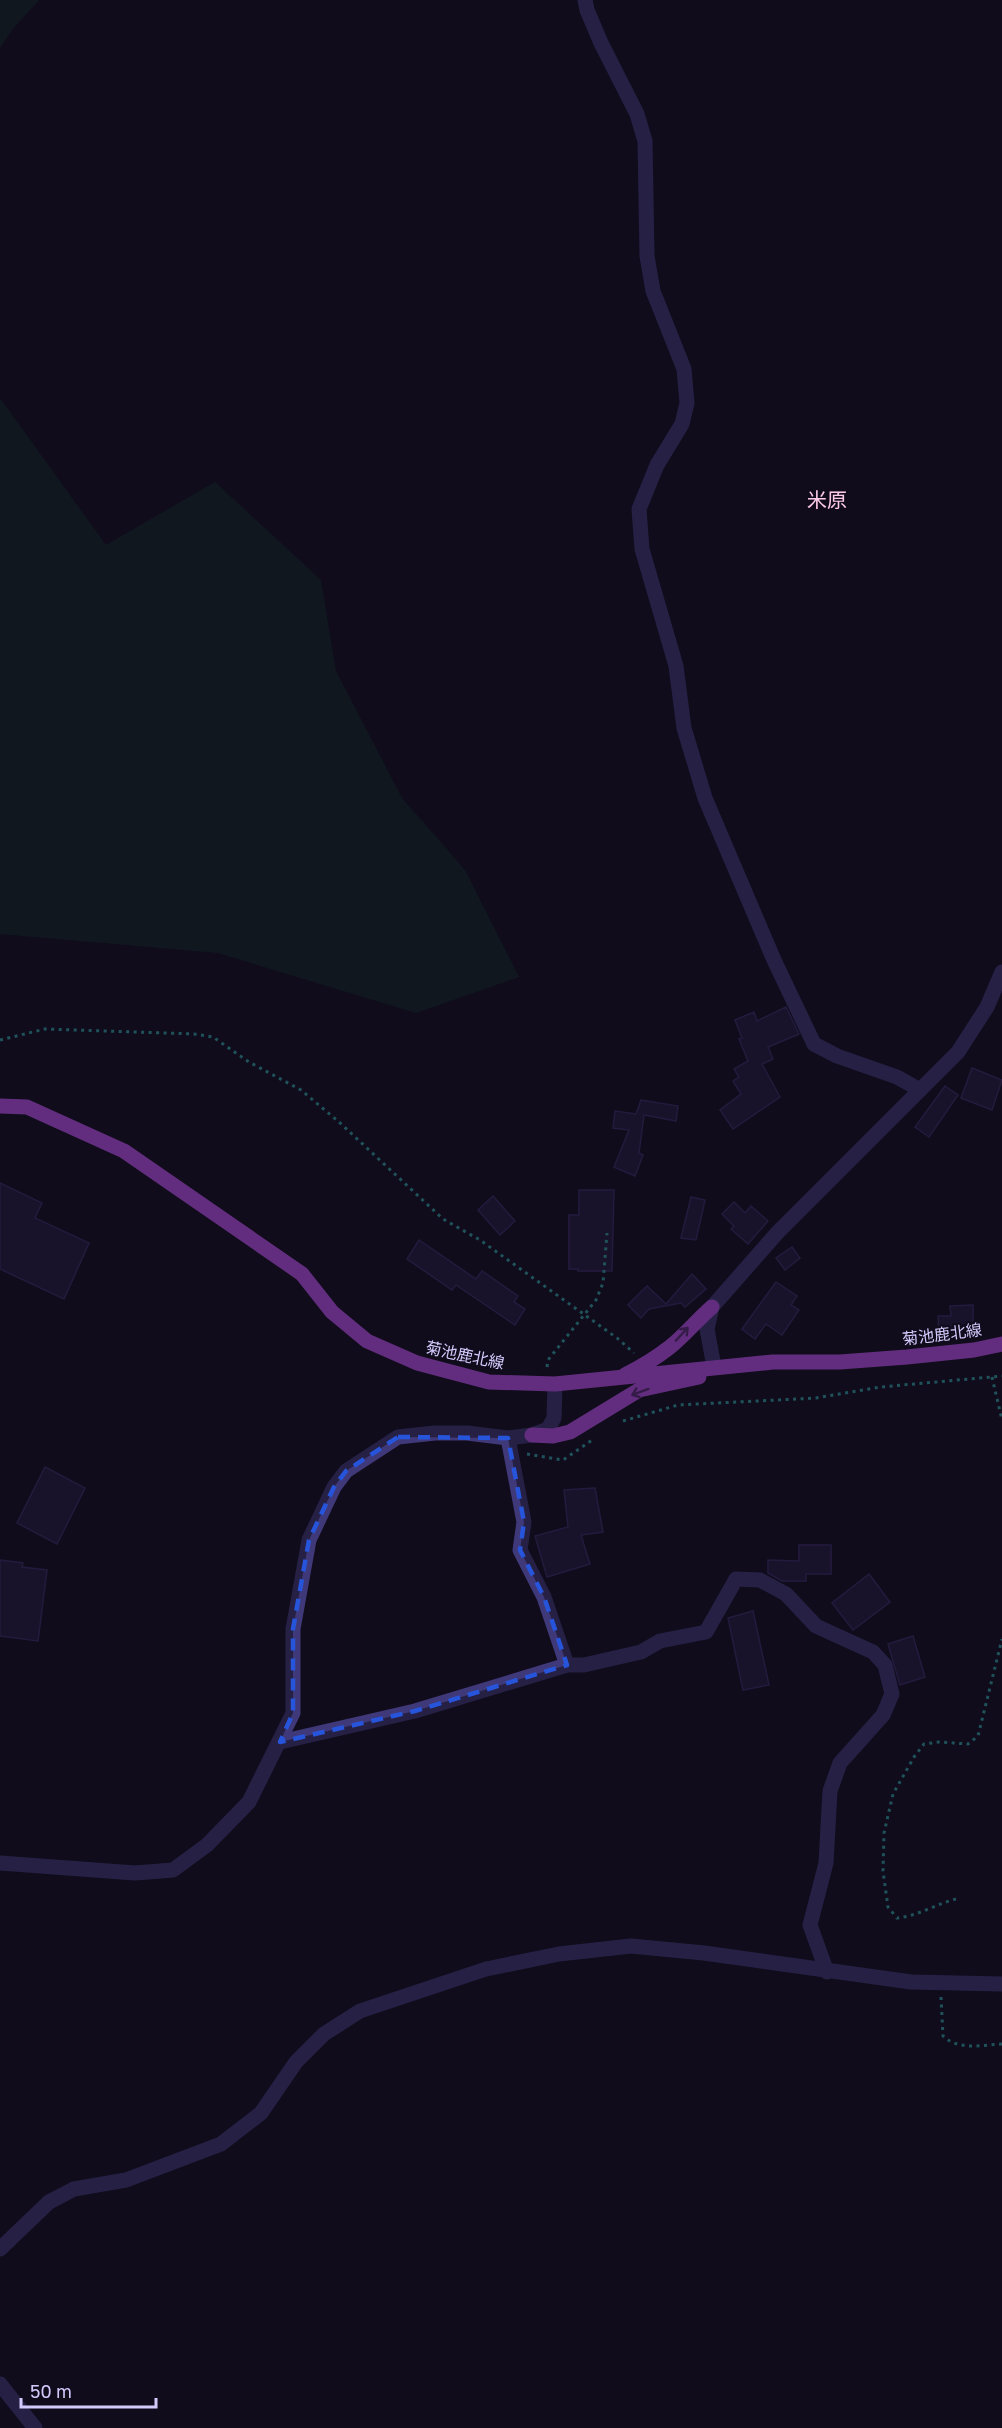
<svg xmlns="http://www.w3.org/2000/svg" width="1002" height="2428" viewBox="0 0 1002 2428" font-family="'Golos Text','Noto Sans JP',sans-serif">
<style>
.green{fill:#102525}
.building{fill:#23193c;stroke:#3c2c67;stroke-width:1.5}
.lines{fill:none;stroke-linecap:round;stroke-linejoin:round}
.path{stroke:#32a7a8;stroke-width:3;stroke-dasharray:3 4.5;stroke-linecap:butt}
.minor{stroke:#403979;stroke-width:15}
.tertiary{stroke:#403979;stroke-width:15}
.primary{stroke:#c656f7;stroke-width:15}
.oneway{stroke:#622d7f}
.marked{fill:none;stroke:#2654da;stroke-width:4.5;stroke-dasharray:12 8;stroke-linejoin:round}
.labels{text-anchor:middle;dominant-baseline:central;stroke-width:4.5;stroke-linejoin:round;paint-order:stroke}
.street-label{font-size:16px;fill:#d3cafc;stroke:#100c1c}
.quarter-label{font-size:20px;fill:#fdcbe7;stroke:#100c1c}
</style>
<rect width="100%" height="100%" fill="#100c1c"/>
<g class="green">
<polygon points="0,0 39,0 12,30 0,48"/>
<polygon points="0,398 106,545 215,482 321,580 336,671 402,798 465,870 519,977 416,1013 218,953 0,934"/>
</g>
<g class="building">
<polygon points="786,1007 799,1034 768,1047 773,1059 762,1064 780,1097 733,1129 720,1110 741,1094 733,1081 739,1077 734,1069 748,1061 739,1039 742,1038 735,1020 754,1012 757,1021"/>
<polygon points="972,1068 1002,1080 992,1110 961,1098"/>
<polygon points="945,1086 958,1095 929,1137 915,1127"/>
<polygon points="641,1100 678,1106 676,1121 644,1115 639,1153 643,1155 635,1176 614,1167 629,1130 613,1128 615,1111 636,1114"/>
<polygon points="0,1183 42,1203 35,1218 89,1243 64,1299 0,1269"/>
<polygon points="579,1190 614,1190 612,1271 578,1271 578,1269 569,1269 569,1215 579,1215"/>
<polygon points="493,1196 515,1221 500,1235 478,1210"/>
<polygon points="691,1197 705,1200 696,1240 681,1238"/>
<polygon points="734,1202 745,1213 751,1206 768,1221 748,1244 731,1229 734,1226 722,1214"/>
<polygon points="419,1240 476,1279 482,1271 518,1296 514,1302 525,1309 515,1325 456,1285 452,1290 407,1259"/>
<polygon points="792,1247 800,1258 785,1270 776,1258"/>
<polygon points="692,1274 706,1289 685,1307 681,1303 649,1309 641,1318 628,1305 647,1286 666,1304"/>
<polygon points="776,1282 797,1296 791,1305 799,1310 782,1335 766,1324 755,1339 742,1329"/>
<polygon points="973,1305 973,1326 964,1326 965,1333 939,1335 938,1316 951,1316 950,1306"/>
<polygon points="45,1467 85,1488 57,1544 17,1523"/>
<polygon points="595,1488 603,1532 581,1535 590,1564 547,1577 535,1536 568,1527 564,1490"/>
<polygon points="799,1545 831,1545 831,1574 806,1574 806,1581 782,1581 768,1573 768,1560 799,1561"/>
<polygon points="0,1560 23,1563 22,1567 47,1570 38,1641 0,1636"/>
<polygon points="869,1574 890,1602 853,1630 832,1603"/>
<polygon points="753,1611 769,1685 743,1690 728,1618"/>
<polygon points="913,1636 925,1677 900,1685 888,1644"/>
</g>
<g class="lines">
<g class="path">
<polyline points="0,1040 45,1029 194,1034 213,1037 249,1062 301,1090 339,1122 443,1219 480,1240 617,1338 634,1353"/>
<polyline points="547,1367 548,1360 596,1300 603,1283 607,1233"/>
<polyline points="992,1377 1002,1420"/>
<polyline points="623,1421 678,1405 816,1398 881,1387 1002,1376"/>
<polyline points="527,1454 563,1460 592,1440"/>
<path d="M956 1899C936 1904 918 1916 897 1918L888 1907 883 1871 884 1833 893 1794 914 1757 924 1744 939 1742 968 1744 978 1736 1002 1639"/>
<path d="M941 1997 943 2036C959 2051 982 2045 1002 2044"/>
</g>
<g class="minor">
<polyline points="585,0 587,10 601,43 637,114 645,141 647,256 653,291 684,369 687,403 682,424 657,465 639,509 642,549 676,666 684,728 705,798 774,960 814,1044 837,1056 897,1077 920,1090"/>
<polyline points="508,1438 524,1522 520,1550 544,1597 567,1665"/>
<polyline points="280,1742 415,1711 567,1665 584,1665 641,1652 660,1641 706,1632 736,1579 760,1580 786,1594 816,1626 873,1652 885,1665 892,1694 883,1715 840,1763 830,1791 826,1863 810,1925 827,1972"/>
<polyline points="0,2249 49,2202 74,2189 126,2180 221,2144 261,2113 296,2062 324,2034 360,2011 486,1969 559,1954 631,1946 704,1953 911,1982 1002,1984"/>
<polyline points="0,2384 35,2428"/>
</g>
<g class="tertiary">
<polyline points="714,1367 707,1329 712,1307 778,1232 958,1052 987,1007 1002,972"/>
<polyline points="0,1863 135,1873 173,1870 207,1845 249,1802 293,1713 293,1629 309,1540 334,1487 346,1471 398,1437 435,1433 467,1433 508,1438 532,1435 548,1429 554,1418 555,1384"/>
</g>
<g class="primary">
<polyline points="0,1106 27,1107 124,1151 302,1274 332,1312 367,1341 417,1363 489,1382 555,1384 773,1362 840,1362 907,1357 974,1350 1002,1344"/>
<path d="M625 1375C641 1367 656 1358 670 1347 685 1335 697 1320 712 1307"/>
<polyline points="532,1435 553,1436 570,1432 639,1390 699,1377"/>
</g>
</g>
<defs><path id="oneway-shaft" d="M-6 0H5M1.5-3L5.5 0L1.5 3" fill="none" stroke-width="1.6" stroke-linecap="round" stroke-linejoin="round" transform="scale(1.5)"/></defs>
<g class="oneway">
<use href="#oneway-shaft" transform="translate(682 1334) rotate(-47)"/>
<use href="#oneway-shaft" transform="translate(640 1392) rotate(160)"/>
</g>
<path d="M0 0H1002V2428H0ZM398 1437 508 1438 524 1522 520 1550 544 1597 567 1665 415 1711 280 1742 293 1713V1629L309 1540 334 1487 346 1471Z" fill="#100c1c" fill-opacity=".55" fill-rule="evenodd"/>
<path class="marked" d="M398 1437 508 1438 524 1522 520 1550 544 1597 567 1665 415 1711 280 1742 293 1713V1629L309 1540 334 1487 346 1471Z"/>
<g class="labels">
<g class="street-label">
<text transform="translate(942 1334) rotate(-7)">菊池鹿北線</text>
<text transform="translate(465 1355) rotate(12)">菊池鹿北線</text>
</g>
<g class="quarter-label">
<text x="827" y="499">米原</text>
</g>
</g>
<path d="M21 2398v9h135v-9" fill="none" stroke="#d3cafc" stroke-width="3"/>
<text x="30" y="2398" font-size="18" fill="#d3cafc" stroke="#100c1c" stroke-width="4.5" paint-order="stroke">50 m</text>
</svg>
